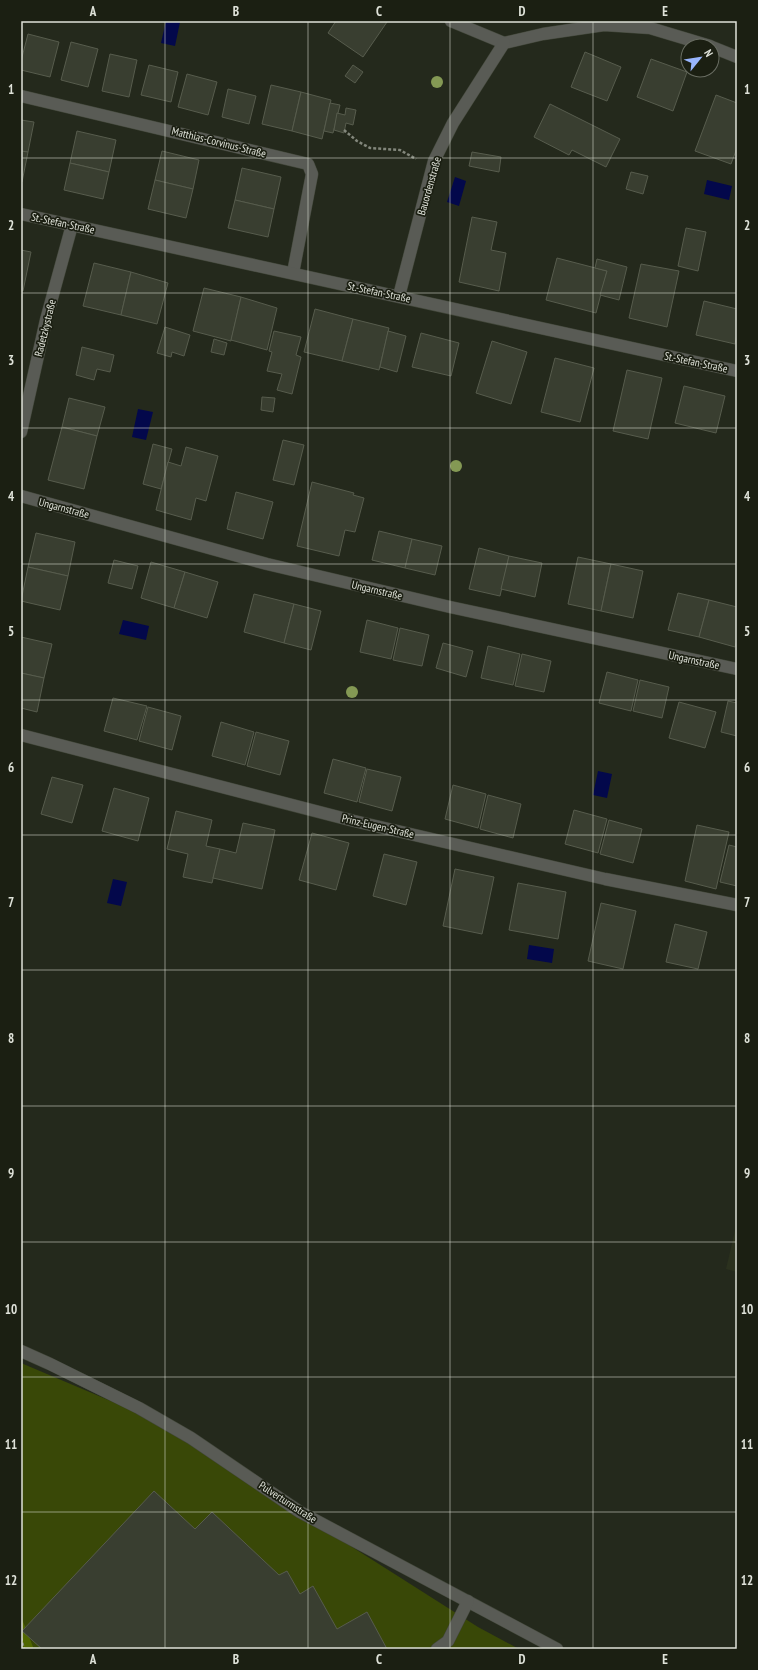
<svg xmlns="http://www.w3.org/2000/svg" width="758" height="1670" viewBox="0 0 758 1670" font-family="'PT Sans Narrow',sans-serif">
<style>
.built{fill:#2b311e}
.green{fill:#394807}
.forest{fill:#506600}
.water{fill:#03084b}
.building{fill:#393e30;stroke:#575c4d}
.lines{fill:none;stroke-linecap:round;stroke-linejoin:round}
.minor-casing{stroke:#42473a;stroke-width:13}
.path{stroke:#83877c;stroke-width:2.5;stroke-dasharray:3 2;stroke-linecap:butt}
.minor{stroke:#595b55;stroke-width:12}
.tree{fill:#849954}
.grid{fill:none;stroke:#dfe2d9;stroke-width:1;stroke-opacity:0.55}
.labels{text-anchor:middle;dominant-baseline:central;stroke-width:3.5;stroke-linejoin:round;paint-order:stroke}
.street-label{font-size:11px;fill:#dfe2d9;stroke:#1b1f12}
.neatline{fill:none;stroke:#dfe2d9;stroke-width:1.5}
.grid-label{font-size:13px;text-anchor:middle;font-weight:bold;fill:#dfe2d9}
</style>
<rect width="100%" height="100%" fill="#24291c"/>
<polygon class="built" points="737,1222 737,1272 726,1269"/>
<polygon class="green" points="21,1363 132,1410 190,1444 478,1627 519,1649 34,1649 21,1616"/>
<polygon class="forest" points="21,1616 34,1649 21,1649"/>
<g class="water">
<polygon points="166,21 180,22 175,46 161,43"/>
<polygon points="455,177 466,181 459,206 447,202"/>
<polygon points="707,180 732,186 729,200 704,194"/>
<polygon points="138,409 153,412 146,440 132,437"/>
<polygon points="123,620 149,626 146,640 119,634"/>
<polygon points="598,771 612,774 607,798 593,795"/>
<polygon points="113,879 127,882 121,906 107,903"/>
<polygon points="529,945 554,949 552,963 527,959"/>
</g>
<g class="building">
<polygon points="336,21 385,21 387,22 363,57 328,33"/>
<polygon points="28,34 59,42 50,77 21,70 21,61"/>
<polygon points="71,42 98,49 88,87 61,80"/>
<polygon points="585,52 621,67 607,101 571,87"/>
<polygon points="110,54 137,60 129,97 102,91"/>
<polygon points="651,59 687,72 673,111 637,97"/>
<polygon points="149,65 178,72 171,102 141,95"/>
<polygon points="353,65 363,72 355,83 345,76"/>
<polygon points="187,74 217,82 208,115 178,107"/>
<polygon points="271,85 301,92 292,131 262,124"/>
<polygon points="228,89 256,96 249,124 222,117"/>
<polygon points="301,92 331,100 322,139 292,131"/>
<polygon points="716,95 737,103 737,148 731,164 695,151"/>
<polygon points="330,103 340,105 333,133 324,131"/>
<polygon points="550,104 620,139 606,167 572,150 569,155 534,137"/>
<polygon points="346,108 356,110 353,125 346,123 344,133 334,130 337,113 345,115"/>
<polygon points="21,120 34,122 28,152 21,151"/>
<polygon points="77,131 116,140 109,172 70,163"/>
<polygon points="21,151 28,152 22,182 21,181"/>
<polygon points="162,151 199,160 193,189 155,180"/>
<polygon points="472,152 501,157 499,172 469,166"/>
<polygon points="70,163 109,172 103,199 64,190"/>
<polygon points="242,168 281,177 274,209 235,200"/>
<polygon points="631,172 648,176 643,194 626,189"/>
<polygon points="155,180 193,189 186,218 148,209"/>
<polygon points="235,200 274,209 268,237 228,228"/>
<polygon points="472,217 497,222 491,250 506,253 499,291 459,282"/>
<polygon points="686,228 706,232 698,271 678,266"/>
<polygon points="21,250 31,252 23,291 21,290"/>
<polygon points="557,258 607,271 596,313 546,300"/>
<polygon points="597,259 627,267 619,300 600,295 607,271 595,268"/>
<polygon points="94,263 131,272 121,315 83,306"/>
<polygon points="641,264 679,271 667,327 629,318"/>
<polygon points="131,272 168,283 157,324 121,315"/>
<polygon points="204,288 241,297 231,341 193,331"/>
<polygon points="241,297 277,308 267,350 231,340"/>
<polygon points="704,301 737,309 737,334 735,344 696,335"/>
<polygon points="315,309 353,319 342,361 304,352"/>
<polygon points="353,319 389,328 379,370 342,361"/>
<polygon points="165,327 190,335 184,356 172,352 171,357 157,353"/>
<polygon points="274,331 301,337 296,355 301,357 292,394 277,390 282,374 267,371 272,352 269,351"/>
<polygon points="388,331 406,336 397,372 380,367"/>
<polygon points="421,333 459,343 451,376 412,367"/>
<polygon points="214,339 227,343 224,355 211,352"/>
<polygon points="492,341 527,352 511,404 476,393"/>
<polygon points="82,347 114,355 110,372 97,369 94,380 76,375"/>
<polygon points="555,358 594,368 580,422 541,412"/>
<polygon points="627,370 662,378 648,439 613,431"/>
<polygon points="684,386 725,396 716,433 675,423"/>
<polygon points="262,397 275,398 273,412 261,410"/>
<polygon points="69,398 105,407 97,436 62,427"/>
<polygon points="62,427 97,436 84,489 48,480"/>
<polygon points="283,440 304,445 294,485 273,480"/>
<polygon points="153,444 172,449 161,489 143,484"/>
<polygon points="186,447 218,456 206,501 196,498 191,520 156,510 168,462 181,466"/>
<polygon points="312,482 354,493 353,495 364,498 355,532 345,530 339,556 297,546"/>
<polygon points="236,492 273,502 263,539 227,529"/>
<polygon points="379,531 412,539 405,568 372,560"/>
<polygon points="36,533 75,542 68,576 28,567"/>
<polygon points="412,539 442,546 435,575 405,568"/>
<polygon points="479,548 509,556 500,596 469,589"/>
<polygon points="509,556 542,563 535,597 501,589"/>
<polygon points="578,557 611,564 601,611 568,604"/>
<polygon points="114,560 138,566 132,589 108,583"/>
<polygon points="151,562 185,572 174,608 141,598"/>
<polygon points="611,564 643,571 633,618 601,611"/>
<polygon points="28,567 68,576 60,610 21,601"/>
<polygon points="185,572 218,582 207,618 174,608"/>
<polygon points="678,593 709,600 699,637 668,630"/>
<polygon points="254,594 294,604 284,643 244,632"/>
<polygon points="709,600 737,607 737,640 735,647 699,637"/>
<polygon points="294,604 321,611 311,650 284,643"/>
<polygon points="367,620 398,628 391,659 360,652"/>
<polygon points="400,628 429,635 422,666 393,660"/>
<polygon points="21,637 52,644 44,678 21,673"/>
<polygon points="443,643 473,651 466,677 436,668"/>
<polygon points="488,646 520,654 513,685 481,678"/>
<polygon points="522,654 551,661 544,692 515,686"/>
<polygon points="607,672 638,680 631,711 599,703"/>
<polygon points="21,673 44,678 37,712 21,708"/>
<polygon points="640,680 669,687 662,718 633,711"/>
<polygon points="113,698 147,706 137,740 104,731"/>
<polygon points="728,701 737,703 737,736 721,732"/>
<polygon points="679,702 716,712 705,748 669,738"/>
<polygon points="148,707 181,716 172,750 139,741"/>
<polygon points="221,722 254,732 245,765 212,756"/>
<polygon points="256,732 289,741 280,775 247,766"/>
<polygon points="333,759 366,768 357,802 324,793"/>
<polygon points="367,769 401,777 392,811 359,802"/>
<polygon points="52,777 83,785 72,823 41,814"/>
<polygon points="453,785 486,794 478,828 445,819"/>
<polygon points="114,788 149,798 138,841 102,831"/>
<polygon points="488,795 521,804 513,838 480,829"/>
<polygon points="574,810 607,819 598,853 565,844"/>
<polygon points="176,811 212,820 206,846 220,849 212,883 183,877 188,854 167,849"/>
<polygon points="609,820 642,829 633,863 600,854"/>
<polygon points="243,823 275,830 262,889 213,878 220,849 236,853"/>
<polygon points="697,825 729,832 716,889 685,881"/>
<polygon points="312,833 349,843 336,890 299,880"/>
<polygon points="729,845 737,847 737,886 720,882"/>
<polygon points="384,854 417,862 406,905 373,896"/>
<polygon points="455,869 494,877 482,934 443,926"/>
<polygon points="518,883 566,892 558,939 509,930"/>
<polygon points="601,903 636,911 623,969 588,961"/>
<polygon points="675,924 707,932 698,969 666,962"/>
<polygon points="154,1491 195,1529 212,1512 279,1575 287,1571 300,1594 313,1586 337,1629 367,1612 387,1649 42,1649 22,1631"/>
</g>
<g class="lines">
<g class="minor-casing">
<g id="minor">
<polyline points="451,21 504,43 543,34 604,25 650,28 710,46"/>
<polyline points="712,47 737,57"/>
<polyline points="21,96 308,164 312,174 293,273"/>
<polyline points="21,214 737,371"/>
<polyline points="399,296 434,161 453,123 504,43"/>
<polyline points="21,432 46,320 72,225"/>
<polyline points="21,496 267,564 450,607 737,669"/>
<polyline points="21,735 354,821 605,879 737,905"/>
<polyline points="21,1351 50,1364 139,1408 191,1438 300,1512 557,1649"/>
<polyline points="437,1649 448,1641 468,1601"/>
</g>
</g>
<g class="path">
<polyline points="344,130 357,141 370,148 400,150 416,159"/>
<polyline points="21,1638 24,1649"/>
</g>
<use href="#minor" class="minor"/>
</g>
<g class="tree">
<circle cx="437" cy="82" r="6"/>
<circle cx="456" cy="466" r="6"/>
<circle cx="352" cy="692" r="6"/>
</g>
<path class="grid" d="M165 21V1649M308 21V1649M450 21V1649M593 21V1649M21 158H737M21 293H737M21 428H737M21 564H737M21 700H737M21 835H737M21 970H737M21 1106H737M21 1242H737M21 1377H737M21 1512H737"/>
<g class="labels">
<g class="street-label">
<text transform="translate(219 142) rotate(14)">Matthias-Corvinus-Straße</text>
<text transform="translate(429 186) rotate(-74)">Bauordenstraße</text>
<text transform="translate(63 223) rotate(12)">St.-Stefan-Straße</text>
<text transform="translate(379 292) rotate(12)">St.-Stefan-Straße</text>
<text transform="translate(45 328) rotate(-76)">Radetzkystraße</text>
<text transform="translate(696 362) rotate(12)">St.-Stefan-Straße</text>
<text transform="translate(64 508) rotate(15)">Ungarnstraße</text>
<text transform="translate(377 590) rotate(13)">Ungarnstraße</text>
<text transform="translate(694 660) rotate(12)">Ungarnstraße</text>
<text transform="translate(378 826) rotate(13)">Prinz-Eugen-Straße</text>
<text transform="translate(288 1502) rotate(33)">Pulverturmstraße</text>
</g>
</g>
<rect width="758" height="1670" fill="none" stroke="#1b1f12" stroke-width="44"/>
<g transform="translate(700 58) rotate(60)"><circle r="19" fill="#1b1f12" stroke="#696d62"/>
<path d="M0-3L7 15L0 10L-7 15Z" fill="#98b5fd"/>
<text y="-6" font-size="11" font-weight="bold" text-anchor="middle" fill="#dfe2d9">N</text>
</g>
<rect x="22" y="22" width="714" height="1626" class="neatline"/>
<g class="grid-label">
<text x="93" y="16">A</text>
<text x="236" y="16">B</text>
<text x="379" y="16">C</text>
<text x="522" y="16">D</text>
<text x="665" y="16">E</text>
<text x="11" y="94">1</text>
<text x="747" y="94">1</text>
<text x="11" y="230">2</text>
<text x="747" y="230">2</text>
<text x="11" y="365">3</text>
<text x="747" y="365">3</text>
<text x="11" y="501">4</text>
<text x="747" y="501">4</text>
<text x="11" y="636">5</text>
<text x="747" y="636">5</text>
<text x="11" y="772">6</text>
<text x="747" y="772">6</text>
<text x="11" y="907">7</text>
<text x="747" y="907">7</text>
<text x="11" y="1043">8</text>
<text x="747" y="1043">8</text>
<text x="11" y="1178">9</text>
<text x="747" y="1178">9</text>
<text x="11" y="1314">10</text>
<text x="747" y="1314">10</text>
<text x="11" y="1449">11</text>
<text x="747" y="1449">11</text>
<text x="11" y="1585">12</text>
<text x="747" y="1585">12</text>
<text x="93" y="1664">A</text>
<text x="236" y="1664">B</text>
<text x="379" y="1664">C</text>
<text x="522" y="1664">D</text>
<text x="665" y="1664">E</text>
</g>
</svg>
